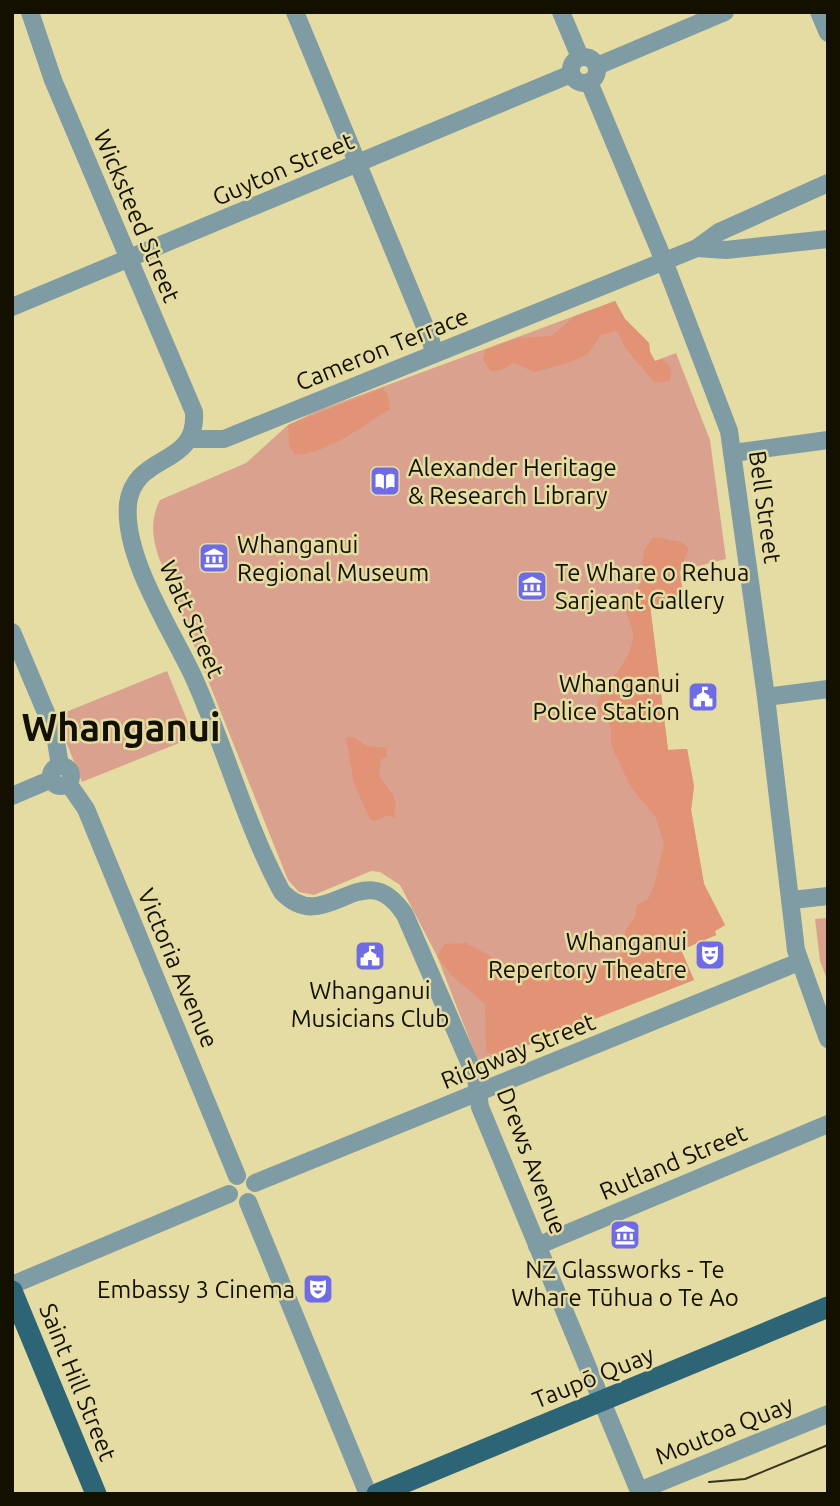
<svg xmlns="http://www.w3.org/2000/svg" width="840" height="1506" viewBox="0 0 840 1506" font-family="Ubuntu,sans-serif">
<style>
.green{fill:#daa28e}
.forest{fill:#e29275}
.lines{fill:none;stroke-linecap:round;stroke-linejoin:round}
.minor{stroke:#7f9ba4;stroke-width:18}
.major{stroke:#2d6577;stroke-width:21}
.tram{stroke:#37321b;stroke-width:2}
.labels{text-anchor:middle;dominant-baseline:central;stroke-width:5;stroke-linejoin:round;paint-order:stroke}
.street-label{font-size:24px;fill:#141000;stroke:#e4dca2}
.poi-label{font-size:24px;fill:#141000;stroke:#e4dca2;text-anchor:start}
.town-label{font-size:38px;font-weight:bold;fill:#141000;stroke:#e4dca2}
</style>
<rect width="100%" height="100%" fill="#e4dca2"/>
<g class="green">
<path d="M615 301 625 319 649 343 650 352 655 361 676 353 710 440 726 559 680 571 684 600 650 605 668 750 687 749 694 786 691 810 704 884 725 925 715 931 716 935 681 950 694 980 479 1064 437 956 400 885 380 872 371 871 314 895 299 892 288 880 159 558C152 536 150 520 160 500L246 463 288 425 317 411Z"/>
<polygon points="167,671 194,737 82,782 56,716"/>
<polygon points="828,918 828,982 820,961 815,919"/>
</g>
<g class="forest">
<polygon points="615,301 625,319 649,343 650,352 655,361 662,359 671,367 670,381 655,383 626,349 617,331 601,335 588,354 568,363 534,372 514,363 501,370 490,371 483,359 485,350 518,338 551,336 575,316"/>
<path d="M383 388 388 396 390 409C361 427 329 453 295 455L289 446 288 425Z"/>
<path d="M653 537 682 542 689 549 679 572 684 600 650 606 668 750 687 749 694 786 691 810 704 884 725 925 715 931 716 935 681 950 694 980 500 1056 486 1052 485 1004 451 975 437 956 445 944 466 943 504 963 562 977 596 971 625 951V931L635 917 637 905 648 899 654 886 664 843 655 816 632 789 622 769 611 744V728L597 704C605 680 632 663 633 636 633 626 624 610 621 599 653 583 638 575 644 552 645 547 651 541 653 537Z"/>
<path d="M354 737 367 746 386 748 387 756 381 760 379 776C391 792 399 798 394 818L389 815 375 821 370 819 354 784 346 738Z"/>
</g>
<g class="lines">
<g class="minor">
<path d="M30 12 53 80 194 412C198 468 134 452 128 504 123 557 171 629 193 676 225 746 245 824 282 892 327 939 363 850 405 915L476 1078 480 1107 639 1491 828 1414"/>
<polyline points="295,12 431,341 434,354"/>
<polyline points="561,12 580,57"/>
<polyline points="819,12 828,33"/>
<circle cx="584" cy="70" r="13"/>
<polyline points="597,66 725,12"/>
<polyline points="589,82 664,261 729,431 766,697 796,950 828,1039"/>
<polyline points="828,183 719,232 697,248 726,250 828,239"/>
<polyline points="12,307 571,74"/>
<polyline points="191,439 224,439 697,248"/>
<polyline points="733,453 828,440"/>
<polyline points="12,632 55,734 60,766"/>
<polyline points="766,697 828,689"/>
<circle cx="61" cy="776" r="10"/>
<polyline points="68,783 86,809 237,1176"/>
<polyline points="12,796 52,779"/>
<polyline points="792,900 828,896"/>
<polyline points="255,1183 799,962"/>
<polyline points="248,1202 368,1494"/>
<polyline points="537,1246 828,1124"/>
<polyline points="12,1285 229,1194"/>
</g>
<g class="major">
<polyline points="12,1291 96,1494"/>
<polyline points="377,1494 828,1307"/>
</g>
<polyline class="tram" points="709,1482 745,1479 828,1445"/>
</g>
<defs>
<g id="library-square" transform="scale(1.575)"><rect x="-9" y="-9" width="18" height="18" rx="4" fill="#6f6be5" stroke="#e4dca2"/><path d="M-6-4Q-3-5.5-.7-3.5V5Q-3 3-6 4ZM6-4Q3-5.5 .7-3.5V5Q3 3 6 4Z" fill="#fff"/></g>
<g id="museum-square" transform="scale(1.575)"><rect x="-9" y="-9" width="18" height="18" rx="4" fill="#6f6be5" stroke="#e4dca2"/><path d="M0-6L6-3V-2H-6V-3ZM-5-1h2V3h-2ZM-1-1h2V3h-2ZM3-1h2V3H3ZM-6 4H6V6H-6Z" fill="#fff"/></g>
<g id="civic-square" transform="scale(1.575)"><rect x="-9" y="-9" width="18" height="18" rx="4" fill="#6f6be5" stroke="#e4dca2"/><path d="M-.6-6.5H3V-4.5H.6V-3L4-1V1h2V6H-6V1h2V-1L-.6-3ZM-1.2 2.5V6h2.4V2.5Z" fill="#fff"/></g>
<g id="theatre-square" transform="scale(1.575)"><rect x="-9" y="-9" width="18" height="18" rx="4" fill="#6f6be5" stroke="#e4dca2"/><path d="M-5-5.5Q0-4 5-5.5V0Q5 5 0 6Q-5 5-5 0ZM-3.3-2.5H-1v1.5H-3.3ZM1-2.5H3.3v1.5H1ZM-2.8 1Q0 5.5 2.8 1Z" fill="#fff"/></g>
</defs>
<g fill-rule="evenodd">
<use href="#library-square" x="385" y="481"/>
<use href="#museum-square" x="214" y="558"/>
<use href="#museum-square" x="532" y="586"/>
<use href="#civic-square" x="703" y="697"/>
<use href="#theatre-square" x="710" y="955"/>
<use href="#civic-square" x="370" y="956"/>
<use href="#museum-square" x="625" y="1235"/>
<use href="#theatre-square" x="318" y="1289"/>
</g>
<g class="labels">
<g class="street-label">
<text transform="translate(283 169) rotate(-23)">Guyton Street</text>
<text transform="translate(137 216) rotate(67)">Wicksteed Street</text>
<text transform="translate(382 349) rotate(-22)">Cameron Terrace</text>
<text transform="translate(765 507) rotate(82)">Bell Street</text>
<text transform="translate(192 619) rotate(66)">Watt Street</text>
<text transform="translate(178 968) rotate(67)">Victoria Avenue</text>
<text transform="translate(518 1051) rotate(-22)">Ridgway Street</text>
<text transform="translate(532 1161) rotate(69)">Drews Avenue</text>
<text transform="translate(673 1162) rotate(-23)">Rutland Street</text>
<text transform="translate(593 1377) rotate(-22)">Taupō Quay</text>
<text transform="translate(78 1382) rotate(68)">Saint Hill Street</text>
<text transform="translate(724 1430) rotate(-22)">Moutoa Quay</text>
</g>
<g class="poi-label">
<text x="408" y="467">Alexander Heritage<tspan x="408" dy="28">&amp; Research Library</tspan></text>
<text x="237" y="544">Whanganui<tspan x="237" dy="28">Regional Museum</tspan></text>
<text x="555" y="572">Te Whare o Rehua<tspan x="555" dy="28">Sarjeant Gallery</tspan></text>
<text x="680" y="683" text-anchor="end">Whanganui<tspan x="680" dy="28">Police Station</tspan></text>
<text x="687" y="941" text-anchor="end">Whanganui<tspan x="687" dy="28">Repertory Theatre</tspan></text>
<text x="370" y="990" text-anchor="middle">Whanganui<tspan x="370" dy="28">Musicians Club</tspan></text>
<text x="625" y="1269" text-anchor="middle">NZ Glassworks - Te<tspan x="625" dy="28">Whare Tūhua o Te Ao</tspan></text>
<text x="295" y="1289" text-anchor="end">Embassy 3 Cinema</text>
</g>
<g class="town-label">
<text x="121" y="727">Whanganui</text>
</g>
</g>
<rect width="840" height="1506" fill="none" stroke="#141000" stroke-width="28"/>
</svg>
